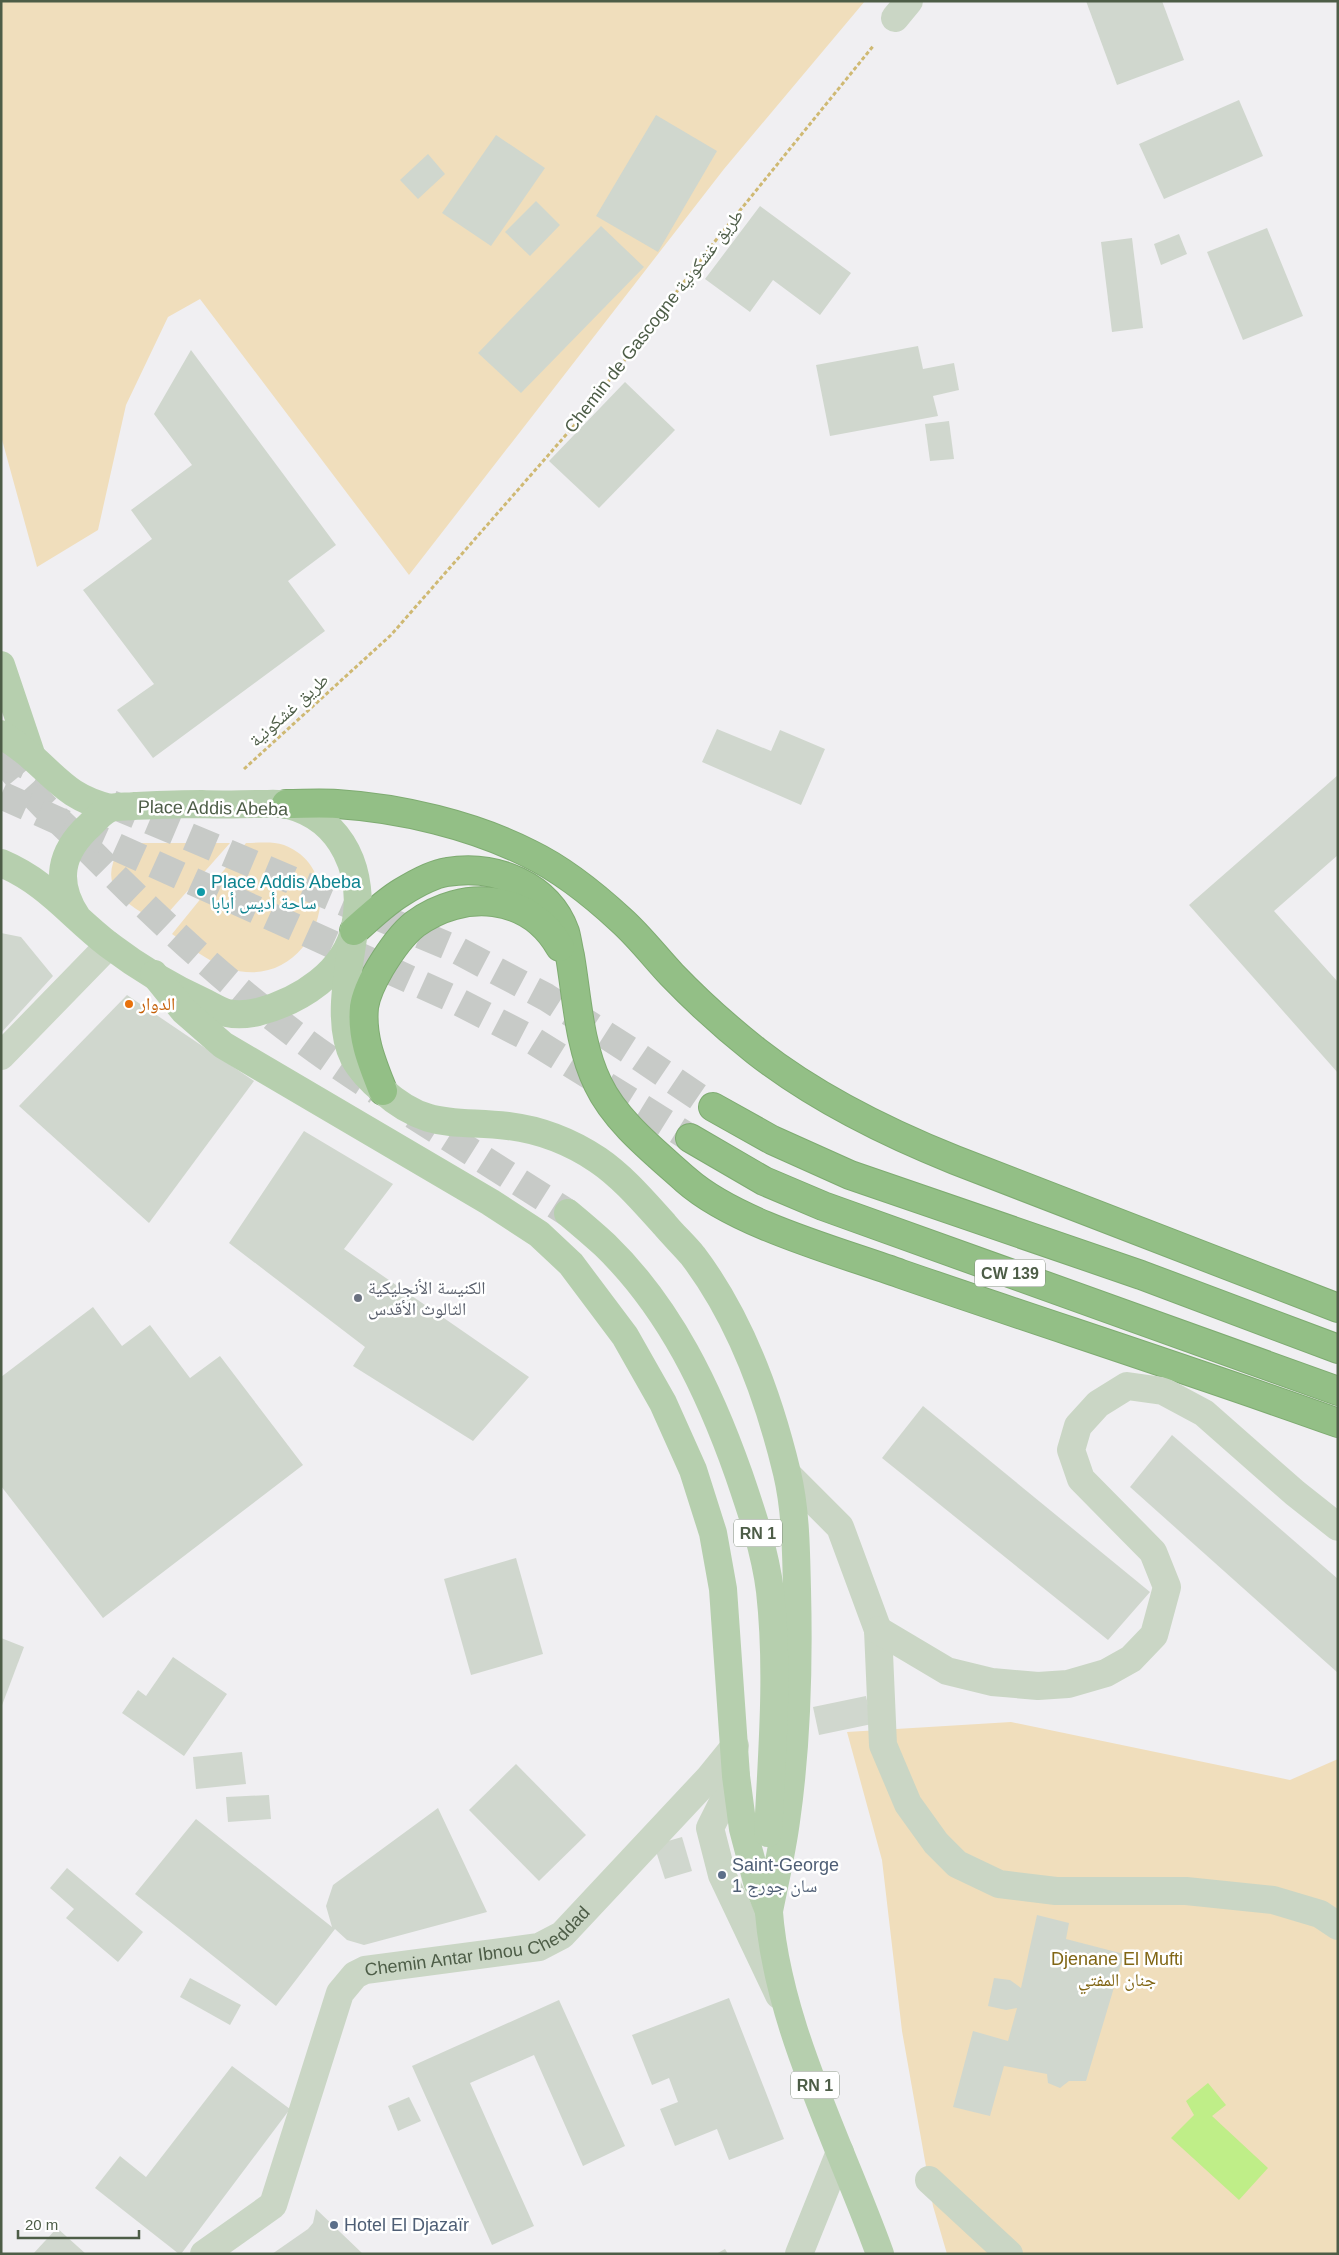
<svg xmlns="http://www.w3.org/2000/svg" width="1339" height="2255" viewBox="0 0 1339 2255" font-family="Helvetica,'Noto Naskh Arabic',sans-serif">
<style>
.green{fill:#f0debc}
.water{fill:#bfee88}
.building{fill:#d0d7ce}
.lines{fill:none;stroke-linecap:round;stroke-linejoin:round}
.major-tunnel{stroke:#c7cac7;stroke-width:28;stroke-dasharray:28 14;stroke-linecap:butt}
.highway-tunnel{stroke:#c7cac7;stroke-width:28;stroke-dasharray:28 14;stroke-linecap:butt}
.highway-casing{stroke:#7eab71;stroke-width:30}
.path{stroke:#cfb973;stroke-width:3;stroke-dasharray:4 2.5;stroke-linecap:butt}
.minor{stroke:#cad6c5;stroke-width:28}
.major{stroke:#b6cfae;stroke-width:28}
.highway{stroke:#93bf86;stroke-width:28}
.culture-dot{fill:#0f9aa8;stroke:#fff;stroke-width:2}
.food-dot{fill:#e8710a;stroke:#fff;stroke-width:2}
.worship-dot{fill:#6b7280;stroke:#fff;stroke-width:2}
.service-dot{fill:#5c6f8a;stroke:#fff;stroke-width:2}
.labels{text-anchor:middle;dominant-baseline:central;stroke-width:5;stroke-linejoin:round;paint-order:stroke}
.shield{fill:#fff;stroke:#828e7e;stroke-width:1}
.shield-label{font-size:16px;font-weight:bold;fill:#4d5d47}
.street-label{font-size:18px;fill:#4d5d47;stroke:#fff}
.culture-label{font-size:18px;fill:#0d838f;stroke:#fff;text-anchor:start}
.food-label{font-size:18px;fill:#c56008;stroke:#fff;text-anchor:start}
.worship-label{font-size:18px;fill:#5b616d;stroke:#fff;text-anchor:start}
.service-label{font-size:18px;fill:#4e5e75;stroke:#fff;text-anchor:start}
.park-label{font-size:18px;fill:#816615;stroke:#fff}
</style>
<rect width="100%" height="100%" fill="#f0eff2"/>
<g class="green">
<polygon points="1,1 865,1 724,169 409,575 200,299 168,317 126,405 98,530 37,567 1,436"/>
<path d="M135 843H230L159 923C136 908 103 895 113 863 116 852 125 845 135 843Z"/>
<path d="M246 843C258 843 272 841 284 845 357 873 311 997 227 968 207 961 189 946 172 934Z"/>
<polygon points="1011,1722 1290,1780 1338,1759 1338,2254 947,2254 933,2206 902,2031 882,1860 847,1732"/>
</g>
<polygon class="water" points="1208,2083 1226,2105 1212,2116 1268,2168 1239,2200 1171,2138 1194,2115 1186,2101"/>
<g class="building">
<polygon points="1086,1 1162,1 1184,60 1117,85"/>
<polygon points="1239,100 1263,156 1164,199 1139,144"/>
<polygon points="656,115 717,151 658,252 596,216"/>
<polygon points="496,135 545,168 491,246 442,213"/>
<polygon points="428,154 445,174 418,199 400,180"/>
<polygon points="536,201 560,225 530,256 505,232"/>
<polygon points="760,206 851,273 820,315 773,280 750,312 705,279"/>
<polygon points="601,226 644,267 521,393 478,353"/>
<polygon points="1267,228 1303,316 1243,340 1207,252"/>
<polygon points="1179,234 1187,254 1161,265 1154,244"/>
<polygon points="1132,238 1143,328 1112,332 1101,242"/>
<polygon points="918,346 923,369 954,363 959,390 933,396 938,416 830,436 816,365"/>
<polygon points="191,350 336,545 288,581 325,631 153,758 117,710 154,684 83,590 152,539 131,510 192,465 154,414"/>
<polygon points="625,382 675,430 599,508 549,461"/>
<polygon points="949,421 954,459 930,461 925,424"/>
<polygon points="717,729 771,751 780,730 825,749 801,805 702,762"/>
<polygon points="1338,775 1338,855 1274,911 1338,982 1338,1073 1189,905"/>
<polygon points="1,933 21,937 53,976 1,1033"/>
<polygon points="127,995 254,1081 149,1223 19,1106"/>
<polygon points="304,1131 393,1184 344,1249 529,1377 473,1441 353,1366 365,1347 229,1243"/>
<polygon points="93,1307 122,1346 150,1325 190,1378 220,1356 303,1465 103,1618 1,1486 1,1377"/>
<polygon points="923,1406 1150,1592 1108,1640 882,1458"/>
<polygon points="1172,1435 1338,1579 1338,1673 1130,1487"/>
<polygon points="516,1558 543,1654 471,1675 444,1579"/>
<polygon points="1,1638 24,1647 1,1708"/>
<polygon points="173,1657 227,1694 184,1756 122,1713 138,1690 146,1696"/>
<polygon points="866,1696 872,1724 819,1735 813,1707"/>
<polygon points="242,1752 246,1784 196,1789 193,1757"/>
<polygon points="516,1764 586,1835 539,1881 469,1810"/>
<polygon points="269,1795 271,1819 228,1822 226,1797"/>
<polygon points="438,1808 487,1912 364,1945 347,1940 335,1929 276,2006 135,1894 196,1819 332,1927 326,1906 333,1885"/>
<polygon points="682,1837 692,1871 665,1879 654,1845"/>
<polygon points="67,1868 143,1932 118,1962 66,1918 74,1909 50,1888"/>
<polygon points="1037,1915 1069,1923 1066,1939 1124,1954 1086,2081 1069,2081 1060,2088 1048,2083 1047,2074 1004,2066 990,2116 953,2107 973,2031 1008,2041 1017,2008 1006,2010 988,2006 994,1978 1010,1980 1021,1988"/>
<polygon points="190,1978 241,2005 230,2025 180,1997"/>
<polygon points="729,1998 784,2139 729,2160 717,2129 675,2146 660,2109 678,2102 669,2078 652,2085 632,2035"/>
<polygon points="559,2000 625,2146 583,2166 534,2055 470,2083 534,2226 492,2245 412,2066"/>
<polygon points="232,2066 290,2109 181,2254 179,2254 95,2188 120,2156 146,2177"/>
<polygon points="409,2097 421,2121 398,2131 388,2106"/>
<polygon points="316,2209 363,2254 272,2254 308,2229 313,2223"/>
<polygon points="57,2228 86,2254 33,2254"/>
<polygon points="725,2249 728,2254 716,2254"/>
</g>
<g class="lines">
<g class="major-tunnel">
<path d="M1 755C26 792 61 822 92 853 179 941 272 1025 377 1091"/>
<polyline points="413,1115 568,1213"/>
</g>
<g class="highway-tunnel">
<polyline points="1,754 45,774"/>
<polyline points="1,795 449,997 529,1038 690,1138"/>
<polyline points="111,804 455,949 546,997 629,1050 713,1107"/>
</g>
<g class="highway-casing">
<g id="highway">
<path d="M286 804C303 804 320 803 337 804 400 808 473 825 530 854 563 870 594 895 621 920 640 937 655 957 672 975 698 1002 727 1028 756 1051 816 1098 885 1132 955 1160L1338 1308"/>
<path d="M354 931C369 918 385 902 402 892 415 884 433 874 447 872 495 864 548 885 565 932 567 939 568 948 570 956 577 997 579 1046 598 1084 616 1122 655 1152 686 1180 736 1224 837 1251 901 1274 1046 1324 1193 1371 1338 1423"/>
<path d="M383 1091C372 1063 361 1038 364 1007 366 993 373 980 380 968 389 953 401 935 415 924 463 889 529 893 560 947"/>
<polyline points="713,1107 772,1140 850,1175 1141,1275 1338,1349"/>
<polyline points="690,1138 764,1181 823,1206 1338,1391"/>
</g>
</g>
<polyline class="path" points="244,769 391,635 579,420 716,240 874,45"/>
<g class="minor">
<polyline points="895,18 909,1"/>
<polyline points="1,1056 109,945"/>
<polyline points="788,1475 840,1527 878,1630 883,1745 908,1804 936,1843 957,1864 999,1884 1056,1891 1186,1891 1273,1900 1320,1914 1338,1926"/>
<polyline points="878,1630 947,1671 992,1682 1038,1686 1068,1684 1106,1673 1131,1659 1154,1635 1167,1587 1153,1552 1081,1479 1071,1450 1078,1426 1098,1404 1127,1386 1163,1391 1204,1413 1295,1493 1338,1527"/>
<polyline points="736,1776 710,1828 722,1875 779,1995"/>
<polyline points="929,2180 1009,2254"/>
<path id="s1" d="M204 2254 273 2205 340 1993 355 1975 365 1970 539 1947 562 1935 709 1778 735 1746"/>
<polyline points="799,2254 840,2152"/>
</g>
<g class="major">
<polyline points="1,665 32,757"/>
<path d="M1 734C12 742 23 749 33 758 61 783 71 798 110 808"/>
<path d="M1 863C48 883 70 915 109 945 138 967 173 988 206 1003 212 1006 220 1011 227 1013 236 1015 249 1014 258 1012 300 1001 346 972 355 927 366 874 343 819 288 805 280 803 270 804 261 804 241 804 222 805 202 804 179 804 157 805 134 806 127 807 118 806 111 808 104 810 96 819 90 825 60 852 54 882 77 917"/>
<path d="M354 931C349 969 336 1023 354 1058 360 1069 372 1082 382 1090 426 1130 455 1120 508 1126 541 1130 571 1142 598 1160 623 1177 644 1202 664 1224 673 1235 684 1245 693 1256 740 1318 769 1398 787 1473 796 1511 796 1551 797 1589 799 1667 797 1744 786 1821 782 1851 775 1881 769 1911"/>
<polyline points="154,974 184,1011 223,1045 490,1202 539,1234 571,1264 625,1336 663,1403 693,1470 713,1533 723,1589 736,1776 743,1829 757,1882 769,1911"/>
<path d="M568 1213C580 1223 593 1234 605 1245 670 1308 709 1390 739 1475 752 1513 765 1551 770 1591 779 1671 772 1753 768 1833"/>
<path d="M768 1894C771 2014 840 2142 880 2254"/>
</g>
<use href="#highway" class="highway"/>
</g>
<circle class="culture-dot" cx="201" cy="892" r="5"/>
<circle class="food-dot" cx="129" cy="1004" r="5"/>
<circle class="worship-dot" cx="358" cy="1298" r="5"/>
<g class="service-dot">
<circle cx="722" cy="1875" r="5"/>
<circle cx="334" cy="2225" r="5"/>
</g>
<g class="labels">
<g class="shield">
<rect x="975" y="1259.5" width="70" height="27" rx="4"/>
<rect x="734" y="1519.5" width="48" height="27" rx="4"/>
<rect x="791" y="2071.5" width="48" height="27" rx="4"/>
</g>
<g class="shield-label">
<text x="1010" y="1273">CW 139</text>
<text x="758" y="1533">RN 1</text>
<text x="815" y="2085">RN 1</text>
</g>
<g class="street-label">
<text transform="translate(654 321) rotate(-52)">Chemin de Gascogne طريق غشكونية</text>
<text transform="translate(289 710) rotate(-42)">طريق غشكونية</text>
<text transform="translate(213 808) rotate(1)">Place Addis Abeba</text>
<text stroke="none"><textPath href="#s1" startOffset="460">Chemin Antar Ibnou Cheddad</textPath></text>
</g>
<g class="culture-label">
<text x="211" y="882">Place Addis Abeba<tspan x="211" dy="21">ساحة أديس أبابا</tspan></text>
</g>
<g class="food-label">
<text x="139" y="1004">الدوار</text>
</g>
<g class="worship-label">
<text x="368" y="1288">الكنيسة الأنجليكية<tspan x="368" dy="21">الثالوث الأقدس</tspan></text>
</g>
<g class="service-label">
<text x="732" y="1865">Saint-George<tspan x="732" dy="21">1 سان جورج</tspan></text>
<text x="344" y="2225">Hotel El Djazaïr</text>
</g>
<g class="park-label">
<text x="1117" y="1959">Djenane El Mufti<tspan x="1117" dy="21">جنان المفتي</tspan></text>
</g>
</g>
<rect width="1339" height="2255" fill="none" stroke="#4d5d47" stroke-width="5"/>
<path d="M18 2230v8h121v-8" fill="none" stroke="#4d5d47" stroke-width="2.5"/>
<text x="25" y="2230" font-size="15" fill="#4d5d47" stroke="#ffffff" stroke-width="4" paint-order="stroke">20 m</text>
</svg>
